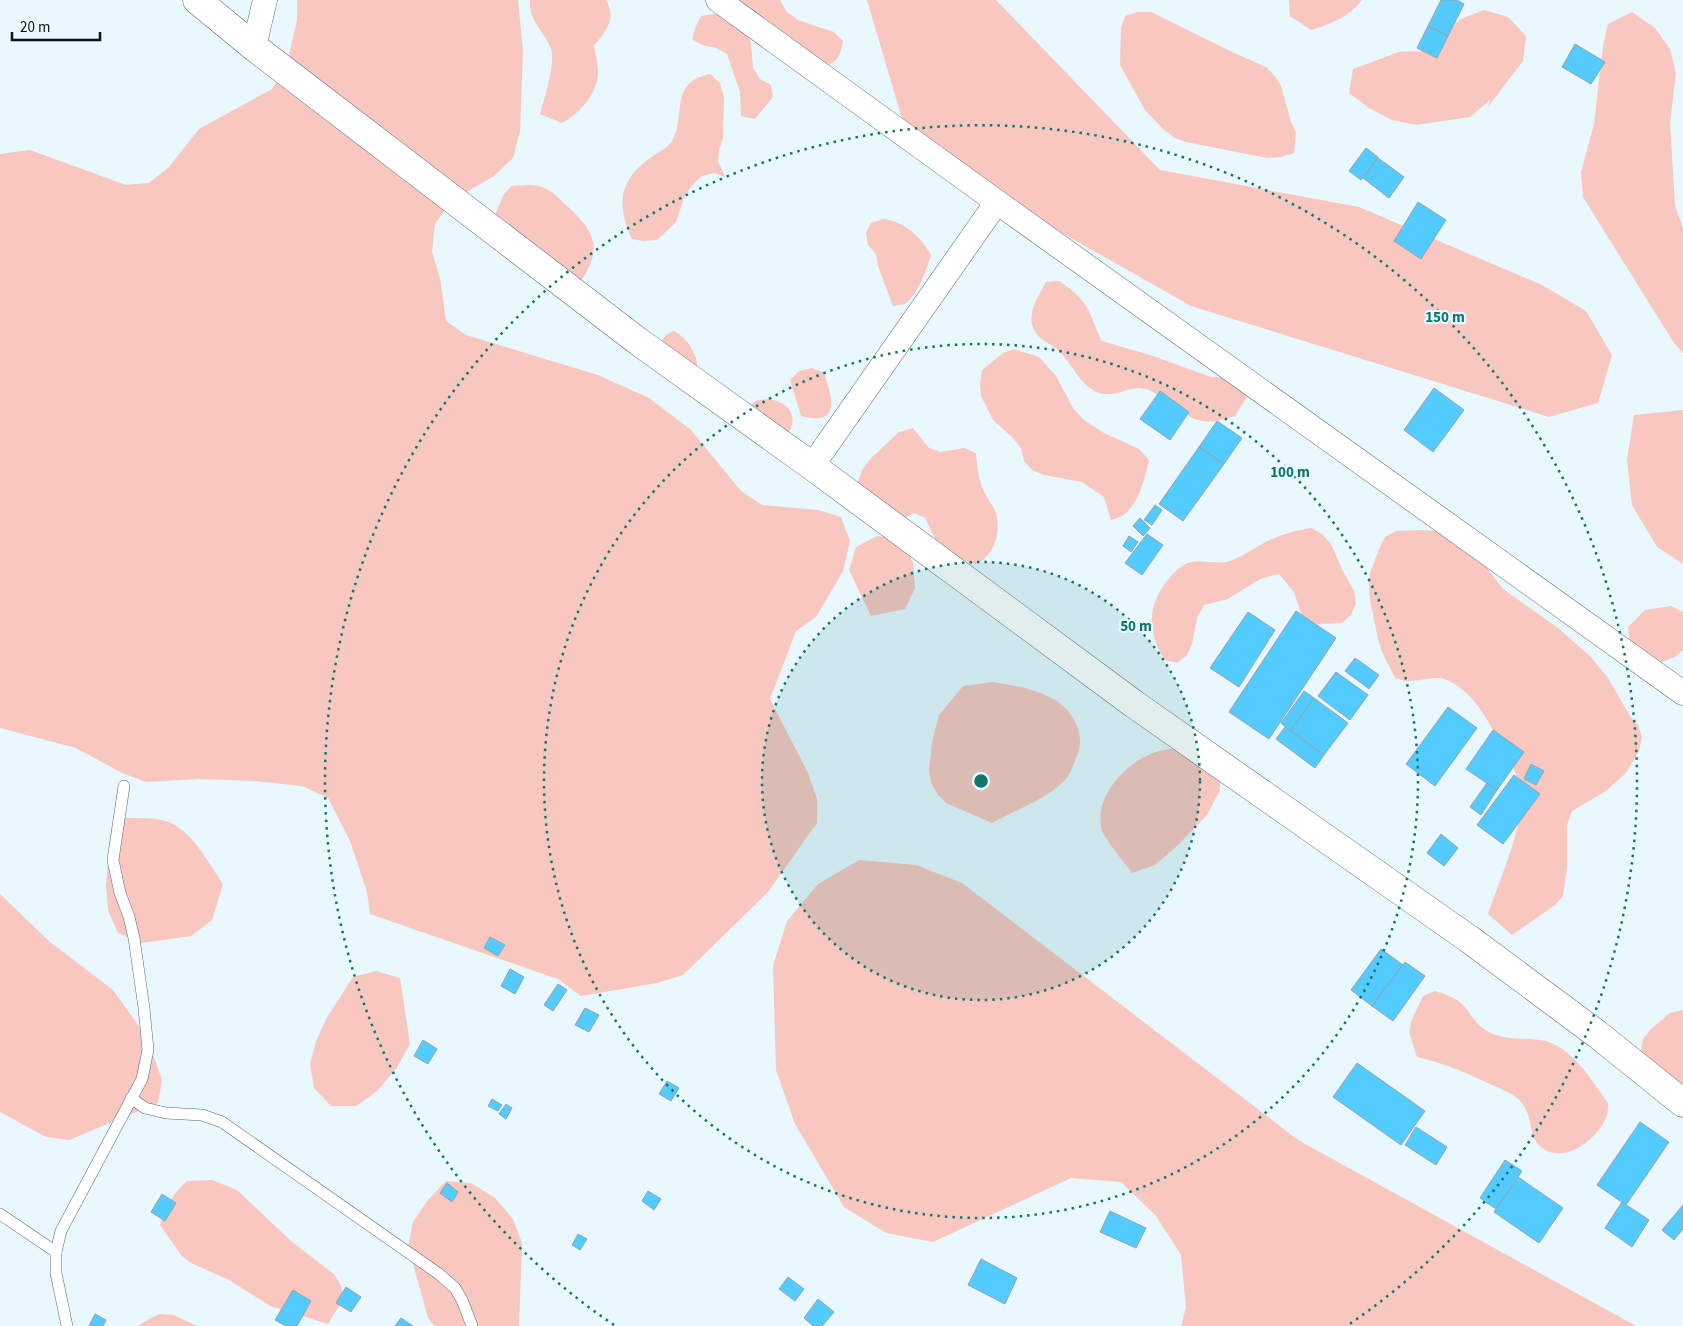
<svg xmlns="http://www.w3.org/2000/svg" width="1683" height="1326" viewBox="0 0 1683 1326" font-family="'Source Sans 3',sans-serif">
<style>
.green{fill:#f8c7bf}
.building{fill:#54cbff;stroke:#93a4ad}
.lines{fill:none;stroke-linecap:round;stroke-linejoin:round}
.lane-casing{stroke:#5c6c74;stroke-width:12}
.street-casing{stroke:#5c6c74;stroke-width:25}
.secondary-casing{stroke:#5c6c74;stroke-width:29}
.lane{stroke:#fff;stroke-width:11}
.street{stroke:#fff;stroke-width:24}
.secondary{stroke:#fff;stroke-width:28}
.ring{fill:none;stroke:#0f766e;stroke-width:2.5;stroke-dasharray:2.5 5}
.centre{fill:#0f766e;stroke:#e9f7ff;stroke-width:2.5}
.ring-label{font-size:15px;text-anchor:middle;font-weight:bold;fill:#0f766e;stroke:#e9f7ff;stroke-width:4.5;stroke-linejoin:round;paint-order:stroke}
</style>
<rect width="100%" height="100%" fill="#e9f7ff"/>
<g class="green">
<polygon points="297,0 518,0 523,51 520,131 513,158 494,176 451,201 435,224 432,252 440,278 446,321 466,335 598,375 649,398 691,430 741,491 762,505 818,510 841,517 850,541 843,571 816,617 796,631 770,699 808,773 817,799 817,823 768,892 683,975 657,983 581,996 558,979 370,914 367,892 350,841 328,798 302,786 253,781 200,779 146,782 122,773 76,748 0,728 0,154 30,150 126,185 149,183 169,167 199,129 272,89 286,68 297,20"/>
<path d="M530 0H606C617 19 606 31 594 46 596 55 598 65 598 74 597 94 579 114 562 123L540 114C544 99 556 63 551 49 545 32 528 20 530 0Z"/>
<path d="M712 0H780L787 12 798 20 834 32 843 41C840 59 837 61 821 69Z"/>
<polygon points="867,0 996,0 1160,170 1359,207 1542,285 1586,311 1612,355 1598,403 1549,417 1191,306 1011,204 903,122"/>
<path d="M1289 0H1362C1349 17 1331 24 1311 30L1290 16Z"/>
<polygon points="1484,10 1508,17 1526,36 1523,61 1488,107 1490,100 1470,117 1416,125 1392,120 1369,108 1349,93 1353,69 1399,52 1423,51 1461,19"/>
<polygon points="1138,12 1151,12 1230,51 1266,67 1275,76 1281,86 1291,122 1296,133 1294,153 1281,157 1267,158 1186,142 1175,138 1163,129 1145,110 1120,65 1121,28 1125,16"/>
<polygon points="1632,12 1655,28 1670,49 1676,73 1670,123 1675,206 1683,228 1683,353 1674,343 1583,197 1581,172 1594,124 1603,46 1608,24"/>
<polygon points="714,14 726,16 746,30 751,43 753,68 760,79 771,85 773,97 755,119 741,116 740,92 727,54 716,48 702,45 692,39 696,26 701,16"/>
<path d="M710 74 720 83 724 97 723 138 719 150 718 161 725 177 714 173 702 176 693 184 685 195 676 222 657 240 643 241 632 239C616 204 619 181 650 158 657 153 668 148 672 141 687 114 668 83 710 74Z"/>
<path d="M511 186C519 186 530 184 538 186 549 188 558 197 566 205 598 234 603 250 577 287L494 218 503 196Z"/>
<path d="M883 219C904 221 921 237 931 255 927 269 917 296 905 304 902 305 897 305 893 306L878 266 876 254 868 245 866 233 871 223Z"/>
<path d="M1059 281C1073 290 1085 300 1091 316 1095 324 1097 333 1102 341L1153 356 1211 377 1235 378 1248 395 1235 416C1201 427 1196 421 1168 402 1162 398 1156 393 1149 390 1130 384 1121 396 1104 394 1083 391 1074 367 1061 353 1051 342 1036 341 1032 324 1029 310 1039 295 1046 282Z"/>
<path d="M674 331C687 338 699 355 697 370L661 344C664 336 666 334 674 331Z"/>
<path d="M1014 349 1039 357 1056 376 1073 408 1084 420 1104 433 1139 449 1149 460C1145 478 1139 505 1122 516 1119 518 1114 519 1111 520L1104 497 1082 482 1044 475 1032 470 1024 461 1021 448 1013 438 993 420 981 396 980 384 982 370 1003 353Z"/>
<path d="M812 368 824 373C832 397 842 427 801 416L790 380 799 371Z"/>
<path d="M770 399C792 404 799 418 786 438L749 409C753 399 759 400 770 399Z"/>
<polygon points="1683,410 1683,564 1657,547 1632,505 1627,460 1634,415"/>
<path d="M913 428 929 448 941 452 964 448 976 453C977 465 978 476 982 487 985 496 992 503 995 511 1001 526 997 547 985 558 983 561 978 562 975 564 939 552 941 551 925 518L914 513 893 525 858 495V482L862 470 870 459 899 432Z"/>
<path d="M1311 528 1322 534 1331 544 1342 569 1354 591 1356 603 1351 615 1342 623 1296 625 1301 613 1294 592 1279 574 1260 579 1228 599 1204 605 1197 618 1192 644 1187 655 1177 663 1165 660C1147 634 1147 604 1168 580 1174 572 1179 567 1188 563 1201 559 1217 565 1230 561 1242 557 1252 549 1264 543 1279 535 1294 531 1311 528Z"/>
<path d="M1423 530 1436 531 1469 550 1480 559 1503 589 1558 628 1590 656 1608 678 1630 716 1638 725 1642 737 1639 751 1626 773 1606 791 1572 811 1567 825V868L1563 896 1555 905 1512 935 1488 914C1498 884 1527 818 1521 789 1516 768 1503 749 1493 730 1482 710 1469 690 1447 680 1436 675 1422 681 1410 681 1405 682 1400 679 1395 678L1382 652 1378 639 1370 600 1369 588 1370 573 1380 547 1385 537 1396 531Z"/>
<polygon points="877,536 899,539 913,562 915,588 905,609 871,616 849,570 856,547"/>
<polygon points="1671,606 1683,612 1683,650 1675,657 1633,673 1628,627 1645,610"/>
<path d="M993 682C1024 687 1068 694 1078 729 1081 740 1081 747 1076 758 1073 765 1070 776 1064 781 1045 800 1015 810 992 823L946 803 938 795 931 783 929 770 932 742 939 715 963 686Z"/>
<path d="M1194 745 1220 776V790L1207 815 1177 846 1155 865 1132 873C1125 863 1105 840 1102 830 1093 801 1121 768 1146 756 1161 749 1178 747 1194 745Z"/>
<path d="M122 818C135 818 159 817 171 823 193 833 210 865 223 884L212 920 191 936 142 943 118 933 108 910 106 885 110 839Z"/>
<polygon points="859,860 916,865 962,883 1298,1140 1636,1326 1181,1326 1186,1307 1181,1255 1156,1216 1121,1182 1071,1178 933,1242 886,1233 844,1207 795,1124 776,1070 773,966 787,921 818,884"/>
<polygon points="0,894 50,942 113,990 143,1032 153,1055 162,1080 158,1103 69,1140 46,1137 0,1112"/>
<polygon points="376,971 400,978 410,1044 396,1069 377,1091 356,1106 331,1106 314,1088 310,1064 316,1042 326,1019 353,977"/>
<path d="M1435 991C1444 994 1455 997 1462 1004 1472 1015 1477 1027 1491 1033 1506 1040 1524 1038 1540 1040 1571 1044 1591 1080 1608 1103 1608 1108 1608 1113 1606 1118 1597 1139 1564 1166 1541 1147 1525 1134 1537 1111 1513 1095 1507 1091 1499 1088 1492 1085 1467 1073 1444 1063 1417 1057L1409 1032 1412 1019 1423 996Z"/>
<polygon points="1683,1010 1683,1106 1640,1053 1643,1039 1651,1029 1670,1013"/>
<path d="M212 1180 237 1190 291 1241 335 1275 342 1288V1301L328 1324 270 1306 229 1280 191 1263 181 1255 160 1225C165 1208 173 1193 187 1181Z"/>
<polygon points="446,1181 471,1183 495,1198 513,1219 522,1243 519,1326 434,1326 428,1318 408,1246 413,1222 428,1200"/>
<polygon points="160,1314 174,1315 197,1326 138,1326 149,1319"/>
</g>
<g class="building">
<polygon points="1441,0 1457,0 1464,4 1448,36 1428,26"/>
<polygon points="1428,26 1448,36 1437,58 1417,48"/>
<polygon points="1575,44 1605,62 1591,84 1562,67"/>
<polygon points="1366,148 1378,157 1361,180 1349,171"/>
<polygon points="1378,158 1404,177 1389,198 1363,178"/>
<polygon points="1418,202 1446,220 1421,259 1394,241"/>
<polygon points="1434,388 1464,410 1433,452 1404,430"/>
<polygon points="1160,391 1189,412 1170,440 1140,419"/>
<polygon points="1217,421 1242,438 1224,464 1199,447"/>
<polygon points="1199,447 1224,464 1183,521 1159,504"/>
<polygon points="1155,505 1162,510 1152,525 1144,520"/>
<polygon points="1140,518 1150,528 1143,536 1133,526"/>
<polygon points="1147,534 1163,545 1142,575 1125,563"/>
<polygon points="1129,536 1138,542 1131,552 1123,546"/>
<polygon points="1296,611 1336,638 1269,739 1229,712"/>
<polygon points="1248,612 1275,630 1239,687 1210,668"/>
<polygon points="1355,658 1379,675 1369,689 1345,671"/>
<polygon points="1336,672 1368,695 1350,720 1318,696"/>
<polygon points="1304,691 1314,698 1290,731 1281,723"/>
<polygon points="1314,698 1348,723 1324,755 1290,731"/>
<polygon points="1448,707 1477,728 1435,786 1406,764"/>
<polygon points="1285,727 1324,755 1315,768 1276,739"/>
<polygon points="1493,730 1524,752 1497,790 1466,769"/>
<polygon points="1531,764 1544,771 1536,785 1524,779"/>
<polygon points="1514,775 1540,794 1503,844 1477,825"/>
<polygon points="1487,783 1497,790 1481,815 1470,807"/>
<polygon points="1441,834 1458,848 1444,866 1427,853"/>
<polygon points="490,937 505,945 498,956 484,948"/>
<polygon points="1381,949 1403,965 1372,1006 1351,990"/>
<polygon points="1405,962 1425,976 1393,1021 1372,1006"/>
<polygon points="510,969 524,977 515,994 501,986"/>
<polygon points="558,984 567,990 553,1011 544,1005"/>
<polygon points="585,1008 599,1015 589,1032 575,1025"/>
<polygon points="423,1040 437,1049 428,1064 414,1056"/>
<polygon points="1357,1063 1425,1111 1401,1145 1333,1097"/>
<polygon points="667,1081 679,1088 671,1101 659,1094"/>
<polygon points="492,1099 502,1105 498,1111 488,1106"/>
<polygon points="506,1104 512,1108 506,1119 499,1114"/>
<polygon points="1640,1122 1669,1142 1626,1205 1597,1185"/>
<polygon points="1416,1127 1447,1147 1436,1165 1405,1145"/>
<polygon points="1505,1160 1522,1171 1496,1209 1480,1198"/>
<polygon points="1518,1177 1563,1208 1539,1243 1494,1212"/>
<polygon points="447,1183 458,1192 452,1202 440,1193"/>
<polygon points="648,1191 661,1199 654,1210 642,1201"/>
<polygon points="162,1194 176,1203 165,1221 151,1212"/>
<polygon points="1622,1202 1649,1220 1632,1247 1605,1228"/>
<polygon points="1683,1205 1683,1229 1674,1240 1662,1230"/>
<polygon points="1110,1211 1146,1228 1136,1248 1100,1232"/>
<polygon points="578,1234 587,1239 580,1250 572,1245"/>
<polygon points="981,1259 1017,1278 1005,1304 968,1285"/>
<polygon points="788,1277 804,1289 795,1301 779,1289"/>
<polygon points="346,1287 361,1297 351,1312 336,1303"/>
<polygon points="293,1290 311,1301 297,1326 286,1326 275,1320"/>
<polygon points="818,1299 834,1312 822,1326 813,1326 804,1318"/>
<polygon points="95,1314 106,1320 103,1326 89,1326"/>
<polygon points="401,1318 413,1326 395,1326"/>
</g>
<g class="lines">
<g class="lane-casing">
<g id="lane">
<polyline points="131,1098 145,1108 166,1113 202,1115 222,1122 439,1274 455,1288 462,1300 472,1326"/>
<polyline points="0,1214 56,1252"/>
<polyline points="67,1326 56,1273 56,1252 61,1231 142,1079 148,1050 144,1008 134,938 129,917 120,893 113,860 124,786"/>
</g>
</g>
<g class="street-casing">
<g id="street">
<polyline points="718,0 997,202 1683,693"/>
<polyline points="254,47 265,0"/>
<polyline points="812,466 997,202"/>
</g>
</g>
<g class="secondary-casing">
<polyline id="secondary" points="197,0 254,47 639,342 812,466 1134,704 1469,939 1597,1034 1683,1103"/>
</g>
<use href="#lane" class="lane"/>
<use href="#street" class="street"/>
<use href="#secondary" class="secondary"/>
</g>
<circle cx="981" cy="781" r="219" fill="#0f766e" fill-opacity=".12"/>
<g class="ring">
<circle cx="981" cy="781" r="219"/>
<circle cx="981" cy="781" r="437"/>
<path d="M614 1325A656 656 0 1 1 1348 1325"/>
</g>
<circle cx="981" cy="781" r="8" class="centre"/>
<g class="ring-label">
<text x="1445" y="322">150 m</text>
<text x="1290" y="477">100 m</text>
<text x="1136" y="631">50 m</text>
</g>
<path d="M12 32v8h88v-8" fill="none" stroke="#0c1316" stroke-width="2.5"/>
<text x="20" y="32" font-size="15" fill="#0c1316" stroke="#e9f7ff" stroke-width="4" paint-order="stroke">20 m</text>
</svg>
